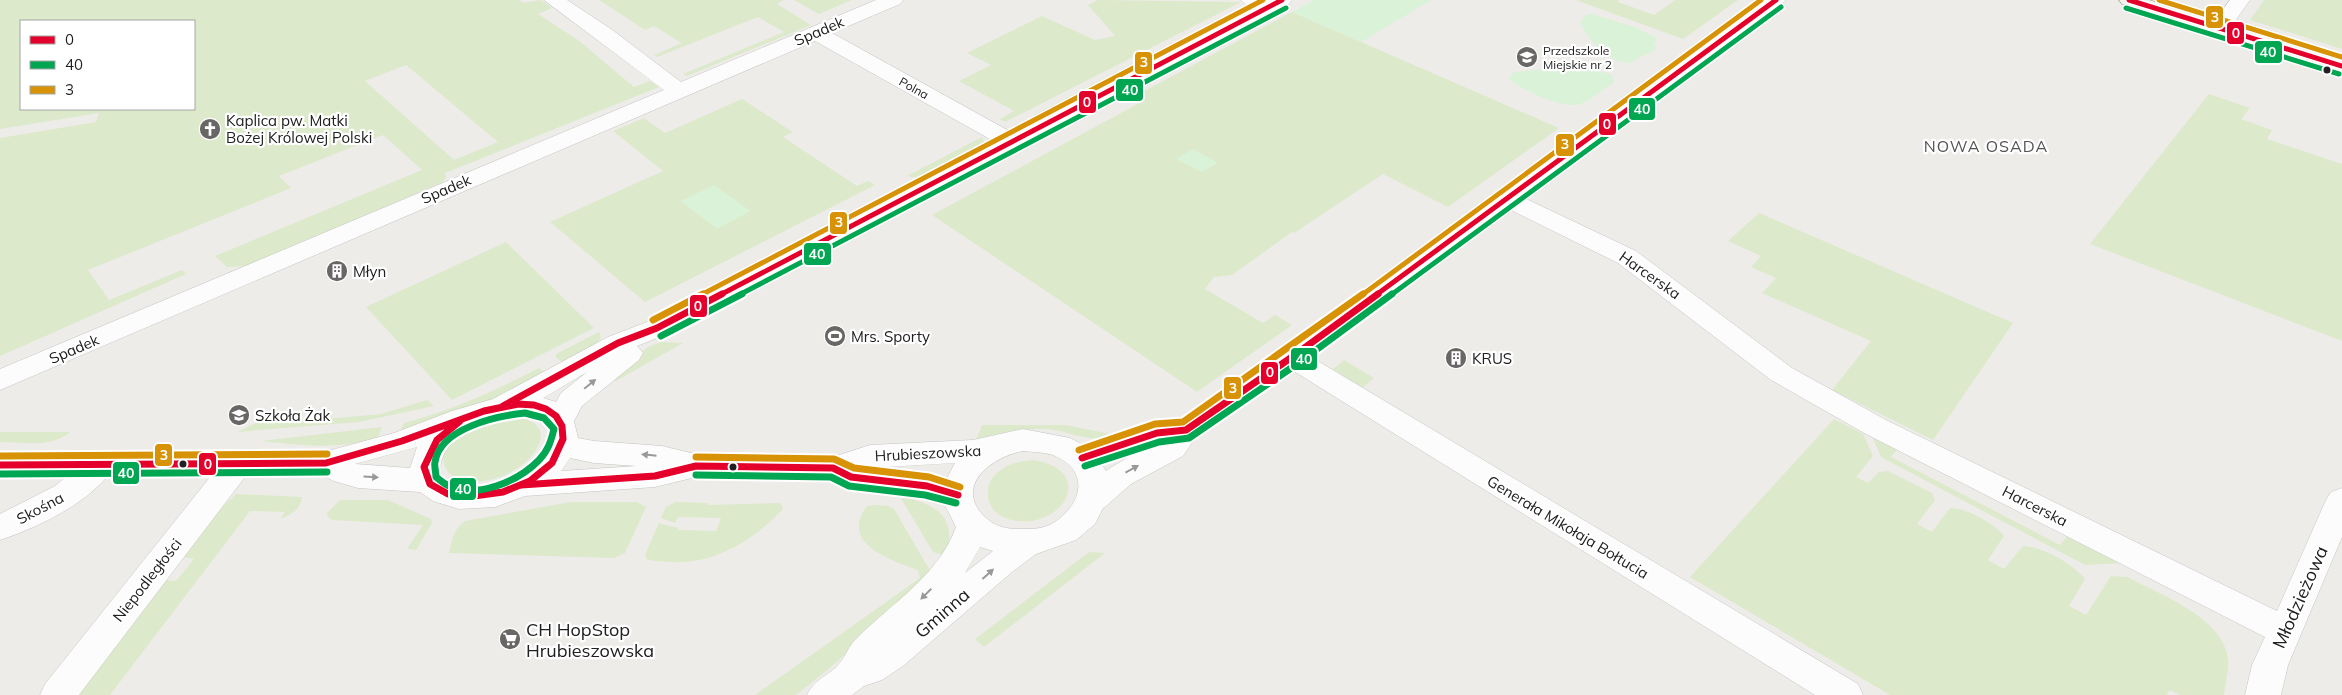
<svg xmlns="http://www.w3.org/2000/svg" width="2342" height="695" viewBox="0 0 2342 695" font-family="Mulish,sans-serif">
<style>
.grass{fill:#dce9ca;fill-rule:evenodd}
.park{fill:#d9f2d8}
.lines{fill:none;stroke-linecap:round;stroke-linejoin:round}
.minor-casing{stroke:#c5c4c3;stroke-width:1}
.tertiary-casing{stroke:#c5c4c3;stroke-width:1}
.secondary-casing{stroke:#979782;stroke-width:1}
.minor{fill:#fcfcfc;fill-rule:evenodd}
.tertiary{fill:#fcfcfc;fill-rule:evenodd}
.secondary{fill:#f3f3ec;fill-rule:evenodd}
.bus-1-far1-casing{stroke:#fff;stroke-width:8}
.bus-1-casing{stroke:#fff;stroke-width:11}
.bus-2-far1-casing{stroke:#fff;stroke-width:8}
.bus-2-casing{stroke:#fff;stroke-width:11}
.bus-3-far1-casing{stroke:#fff;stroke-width:8}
.bus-3-casing{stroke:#fff;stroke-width:11}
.bus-1-far1{stroke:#e4002b;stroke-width:5}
.bus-1{stroke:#e4002b;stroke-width:7}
.bus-2-far1{stroke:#00a651;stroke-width:5}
.bus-2{stroke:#00a651;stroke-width:7}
.bus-3-far1{stroke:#d79205;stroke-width:5}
.bus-3{stroke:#d79205;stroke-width:7}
.oneway{fill:#999}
.bus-dot{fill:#202020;stroke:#fff;stroke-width:2}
.labels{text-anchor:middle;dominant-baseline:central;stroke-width:4.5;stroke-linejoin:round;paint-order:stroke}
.far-poi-label{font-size:12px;fill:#202020;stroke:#fff;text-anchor:start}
.far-street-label{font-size:12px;fill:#202020;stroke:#fff}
.street-label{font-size:15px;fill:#202020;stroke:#fff}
.poi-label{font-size:15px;fill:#202020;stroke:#fff;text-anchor:start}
.neighbourhood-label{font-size:16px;letter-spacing:1px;fill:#535353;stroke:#fff}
.near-street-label{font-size:18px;fill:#202020;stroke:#fff}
.near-poi-label{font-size:18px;fill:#202020;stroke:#fff;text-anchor:start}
.line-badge{stroke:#fff;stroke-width:2}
.badge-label{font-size:14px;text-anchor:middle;font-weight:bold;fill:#fff}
</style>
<rect width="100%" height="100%" fill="#eeece9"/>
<g class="grass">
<path d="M0 0H519L524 3 540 0 552 8 538 14 578 40 634 87 650 81 659 87 445 173 446 178 441 183 246 266 227 267 215 256 422 170 383 135 279 176 291 188 88 270 109 300 182 270 186 274 0 356V138L96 122 99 113 0 129ZM21 21H194V109H21ZM406 65 498 142 454 160 365 81Z"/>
<polygon points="599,0 784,0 777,4 811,25 687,76 683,74 784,32 758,17 657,57 654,55 682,43 654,26 645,30"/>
<polygon points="794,0 852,0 819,14"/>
<polygon points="1098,0 1241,2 1005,122 1000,119 1014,111 959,81 991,65 967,53 1042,16 1095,40 1115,36 1088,5"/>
<polygon points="1576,0 1619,0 1618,2 1654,15 1675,0 1738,0 1683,39"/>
<polygon points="2264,0 2342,0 2342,49 2250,20"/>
<polygon points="1292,12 1559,128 1448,207 1383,174 1294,233 1292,232 1232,275 1214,277 1205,289 1263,323 1275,315 1292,325 1197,392 932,215 1145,100 1137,95"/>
<polygon points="1222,17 1228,20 1040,118 1034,115"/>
<polygon points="2209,94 2250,108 2241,119 2272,130 2267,139 2342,164 2342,341 2090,244"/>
<polygon points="742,99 793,132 783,137 857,186 868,181 875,185 645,302 550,222 663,171 613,131 644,118 665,133"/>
<polygon points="982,137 985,144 980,149 922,179 907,176"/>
<polygon points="1759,213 2013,323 1933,440 1832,390 1871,341 1762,293 1776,278 1751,267 1761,256 1728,241"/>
<polygon points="506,242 594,328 452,400 366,307"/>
<polygon points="599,332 601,336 598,344 566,365 556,357 556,354"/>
<polygon points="661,342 683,343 616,381 607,380 648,347"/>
<polygon points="1344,360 1374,378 1362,388 1333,369"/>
<path d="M539 368 549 376C500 398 449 414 399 434L404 423C456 409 492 392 539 368Z"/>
<polygon points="427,400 434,406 359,422 237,432 283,410 293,422 381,414"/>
<path d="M502 417C580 414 525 487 469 481 462 480 453 478 448 472 427 444 484 421 502 417Z"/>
<path d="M1834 419 1863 434 1873 456 1856 477 1868 483 1879 472 1888 471 1932 493 1935 500 1917 524 1932 532 1950 508C1964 507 1996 524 2004 536L1988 560 2004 569 2023 546C2043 547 2072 563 2085 579L2069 606 2086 615 2111 576 2127 577C2159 594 2225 618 2228 660 2229 671 2225 684 2224 695H2180L2169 690 2167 695H1890L1690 577Z"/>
<path d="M982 425H1066L1120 436C1094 445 1073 432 1048 429 1021 427 997 435 972 444L977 438Z"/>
<path d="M382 427 377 439C333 449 305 446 261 441Z"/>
<path d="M0 432H70C52 448 23 442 0 442Z"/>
<polygon points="1872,436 1899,447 1891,457 2060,545 2068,535 2121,563 2085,565 1881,457"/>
<path d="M1034 460C1102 472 1057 537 1005 518 985 510 982 485 998 472 1008 463 1021 461 1034 460Z"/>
<path d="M236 494 302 497C300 510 292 514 280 519L285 512 250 511 110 695H76L165 580 176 581 194 559 182 557 219 510Z"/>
<path d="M904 497C937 505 958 518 946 556L933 552 901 498Z"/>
<polygon points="340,500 388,500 431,519 432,523 416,550 407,549 423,525 332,520 328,517 327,513"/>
<path d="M571 502H637L646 507 625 553 614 558 449 553C452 540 454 528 465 521Z"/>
<path d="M676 502 708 503V505L781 503 783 509C754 540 714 565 670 562 663 561 654 562 647 559L645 555 659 523 678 528V530L716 531 721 518 678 517 675 523 661 518 666 507Z"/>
<path d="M876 505 888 506 894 509 929 569 933 572 830 668 796 695H755L920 578 918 570C889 560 839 543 867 506Z"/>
<polygon points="1089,552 1105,553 984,647 975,639"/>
</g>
<g class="park">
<polygon points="1314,0 1431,0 1361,42 1292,12"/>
<path d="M1592 14 1638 28C1644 33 1652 34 1657 39L1654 45 1657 48C1649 55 1639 56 1631 63 1608 63 1591 42 1580 23L1585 15Z"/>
<path d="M1569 67 1607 73 1612 75 1614 83C1603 89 1593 99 1580 104 1564 110 1523 90 1510 80V75L1515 72Z"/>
<polygon points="1193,149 1218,163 1202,172 1176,159"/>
<polygon points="714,185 751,211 717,229 680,201"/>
</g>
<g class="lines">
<g class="minor-casing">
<g id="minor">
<polygon points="544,0 567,0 611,29 681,82 876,0 903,0 900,4 832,33 1020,137 1023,142 1020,147 1012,149 1004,147 815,41 0,390 0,369 664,90"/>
<path d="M1241 0H1268L1278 7 1275 11C1265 14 1248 9 1241 0Z"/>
<path d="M1764 0H1786L1524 198 1636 251 1792 368 1886 420 2277 611 2326 500 2331 492 2342 488V537L2288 665 2281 695H2245L2252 665 2265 637 1866 434 1771 380 1618 263 1509 209 1311 357 1858 684 1863 695H1815L1292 370 1196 437 1183 456 1131 484 1105 507 1094 511 1083 507 1078 499C1093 473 1125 460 1150 446L1082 469 1071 466 1067 458 1071 450 1157 422 1179 420 1282 350Z"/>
<polygon points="2230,0 2250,0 2227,32 2220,34 2213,32 2210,28"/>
<path d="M100 454 111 457 115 465C96 500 37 528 0 540V514L55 486 89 457Z"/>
<polygon points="237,454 248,457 252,465 248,473 79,695 40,695 45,684 226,457"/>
</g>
</g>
<g class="tertiary-casing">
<path id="tertiary" d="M1267 0H1292L1289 4 667 334 637 346 643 353 639 360 582 406 574 421 578 438 594 441 662 446 699 455 833 457 870 445 973 440 1023 429 1070 438 1093 450 1109 476V496L1095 524 1076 540 1036 554 1012 572 903 666 882 680 864 686 852 695H807C815 679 825 678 837 666 845 659 848 646 857 638 892 603 938 576 956 527L944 503 927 498 851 488 829 479 696 477 655 487 525 496 495 507 459 509 433 501 420 492 358 488 334 481 320 474 0 476V454L324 452 394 433 452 411 493 399 608 337 647 322ZM587 372 561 393 556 402 543 398ZM532 415C588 434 493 503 454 484 450 482 445 478 441 475 437 453 456 437 472 426 485 417 517 415 532 415ZM417 447 410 468 355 464ZM1023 451C1032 452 1044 452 1053 455 1090 470 1083 503 1055 522 1045 529 1033 529 1022 529 1008 529 997 528 986 518 952 487 991 457 1023 451ZM570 458 594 463 637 466 561 471ZM955 463 946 480 927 474 869 468ZM980 547 993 551 965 573Z"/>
</g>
<g class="secondary-casing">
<polygon id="secondary" points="2119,0 2149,0 2342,59 2342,72 2122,4"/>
</g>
<use href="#minor" class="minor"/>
<use href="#tertiary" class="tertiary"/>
<use href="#secondary" class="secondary"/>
<g class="bus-1-far1-casing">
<g id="bus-1-far1">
<polyline points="2129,0 2342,66"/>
<polyline points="720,295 1282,0"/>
<polyline points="1376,295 1776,0"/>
</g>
</g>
<g class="bus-1-casing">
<g id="bus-1">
<polyline points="503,406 618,343 657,328 722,294"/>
<polyline points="1082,458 1157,433 1186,430 1292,357 1378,294"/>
<polyline points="0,465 326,463 402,441 484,411 518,404 534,405 546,409 556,416 562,426 563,439 552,463 530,481 503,492 474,496 448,494 430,484 424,467 437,440 460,421"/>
<polyline points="521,485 655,476 696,466 833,468 851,477 927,486 958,495"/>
</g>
</g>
<g class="bus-2-far1-casing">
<g id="bus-2-far1">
<polyline points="2126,8 2339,74"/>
<polyline points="739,295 1286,8"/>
<polyline points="1391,295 1781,7"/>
</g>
</g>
<g class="bus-2-casing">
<g id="bus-2">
<polyline points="661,336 742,294"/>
<path d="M525 413 544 418 554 429C551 441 548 451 539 460 519 481 477 499 449 486 444 484 440 480 436 477 436 472 434 466 435 462 440 428 497 416 525 413Z"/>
<polyline points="1085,466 1159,442 1189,438 1297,364 1392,294"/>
<polyline points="0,474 327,472"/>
<polyline points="696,475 831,477 849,486 925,495 956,503"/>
</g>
</g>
<g class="bus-3-far1-casing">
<g id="bus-3-far1">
<polyline points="2159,0 2342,57"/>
<polyline points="701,295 1263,0"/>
<polyline points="1362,295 1761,0"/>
</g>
</g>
<g class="bus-3-casing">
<g id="bus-3">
<polyline points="653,320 703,294"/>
<polyline points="1079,450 1155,424 1183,422 1363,294"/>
<polyline points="0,456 327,454"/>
<polyline points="696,457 834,459 854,468 929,477 960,487"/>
</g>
</g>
<use href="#bus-1-far1" class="bus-1-far1"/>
<use href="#bus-1" class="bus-1"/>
<use href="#bus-2-far1" class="bus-2-far1"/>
<use href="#bus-2" class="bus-2"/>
<use href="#bus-3-far1" class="bus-3-far1"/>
<use href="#bus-3" class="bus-3"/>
</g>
<defs><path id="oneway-solid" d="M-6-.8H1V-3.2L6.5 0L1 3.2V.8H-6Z" transform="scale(1.25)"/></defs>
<g class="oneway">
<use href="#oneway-solid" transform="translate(590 384) rotate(-39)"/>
<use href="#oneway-solid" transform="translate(649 455) rotate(-174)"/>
<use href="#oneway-solid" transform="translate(1132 469) rotate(-29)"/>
<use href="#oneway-solid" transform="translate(371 477) rotate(3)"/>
<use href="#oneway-solid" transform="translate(988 574) rotate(-42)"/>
<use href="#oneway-solid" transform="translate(926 594) rotate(135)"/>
</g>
<defs>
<g id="school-disc" transform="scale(1.125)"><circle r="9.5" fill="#686766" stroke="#fff"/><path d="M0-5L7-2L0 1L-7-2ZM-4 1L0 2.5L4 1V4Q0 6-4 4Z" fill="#fff"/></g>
<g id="church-disc" transform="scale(1.125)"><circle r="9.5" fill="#686766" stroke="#fff"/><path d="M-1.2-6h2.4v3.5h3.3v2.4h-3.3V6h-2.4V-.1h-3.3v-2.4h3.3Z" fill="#fff"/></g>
<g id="building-disc" transform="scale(1.125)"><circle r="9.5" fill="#686766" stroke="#fff"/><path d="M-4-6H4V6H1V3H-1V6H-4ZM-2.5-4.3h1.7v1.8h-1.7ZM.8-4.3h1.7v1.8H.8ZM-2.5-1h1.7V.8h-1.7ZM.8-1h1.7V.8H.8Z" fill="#fff"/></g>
<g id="stadium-disc" transform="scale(1.125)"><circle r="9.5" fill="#686766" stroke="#fff"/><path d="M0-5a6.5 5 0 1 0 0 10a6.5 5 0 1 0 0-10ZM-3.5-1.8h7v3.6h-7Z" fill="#fff"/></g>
<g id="supermarket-disc" transform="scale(1.125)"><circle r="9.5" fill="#686766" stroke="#fff"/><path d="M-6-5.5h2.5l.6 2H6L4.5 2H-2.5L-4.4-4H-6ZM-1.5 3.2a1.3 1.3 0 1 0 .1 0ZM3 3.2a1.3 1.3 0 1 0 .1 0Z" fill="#fff"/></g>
</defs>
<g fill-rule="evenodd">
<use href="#school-disc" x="1527" y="57"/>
<use href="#church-disc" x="210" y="129"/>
<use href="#building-disc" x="337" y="271"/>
<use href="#stadium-disc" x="835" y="336"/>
<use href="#building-disc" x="1456" y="358"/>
<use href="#school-disc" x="239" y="415"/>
<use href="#supermarket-disc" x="510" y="639"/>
</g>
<g class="bus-dot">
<circle cx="2327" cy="70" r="4.5"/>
<circle cx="183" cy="464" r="4.5"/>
<circle cx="733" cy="467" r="4.5"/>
</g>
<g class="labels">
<g class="far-poi-label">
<text x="1543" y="50">Przedszkole<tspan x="1543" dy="14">Miejskie nr 2</tspan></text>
</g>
<g class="far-street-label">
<text transform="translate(914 88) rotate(29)">Polna</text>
</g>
<g class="street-label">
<text transform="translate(819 31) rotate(-23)">Spadek</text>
<text transform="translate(446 189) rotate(-23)">Spadek</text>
<text transform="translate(1650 275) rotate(35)">Harcerska</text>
<text transform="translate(74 349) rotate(-23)">Spadek</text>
<text transform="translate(928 453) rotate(-3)">Hrubieszowska</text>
<text transform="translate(2035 506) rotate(27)">Harcerska</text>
<text transform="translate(40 508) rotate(-28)">Skośna</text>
<text transform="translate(1568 527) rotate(31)">Generała Mikołaja Bołtucia</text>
<text transform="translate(147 580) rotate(-52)">Niepodległości</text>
</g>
<g class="poi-label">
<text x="226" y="120">Kaplica pw. Matki<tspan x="226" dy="17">Bożej Królowej Polski</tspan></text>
<text x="353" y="271">Młyn</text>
<text x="851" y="336">Mrs. Sporty</text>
<text x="1472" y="358">KRUS</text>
<text x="255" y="415">Szkoła Żak</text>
</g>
<g class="neighbourhood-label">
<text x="1986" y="146">NOWA OSADA</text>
</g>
<g class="near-street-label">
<text transform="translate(2300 597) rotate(-66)">Młodzieżowa</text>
<text transform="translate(942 613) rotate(-41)">Gminna</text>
</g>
<g class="near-poi-label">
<text x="526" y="629">CH HopStop<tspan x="526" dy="21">Hrubieszowska</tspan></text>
</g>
</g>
<g class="line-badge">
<rect x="2205" y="5" width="19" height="24" rx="5" fill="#d79205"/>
<rect x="2226" y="21" width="19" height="24" rx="5" fill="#e4002b"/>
<rect x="2254" y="40" width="29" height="24" rx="5" fill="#00a651"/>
<rect x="1134" y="51" width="19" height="24" rx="5" fill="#d79205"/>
<rect x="1115" y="78" width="29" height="24" rx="5" fill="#00a651"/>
<rect x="1078" y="90" width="19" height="24" rx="5" fill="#e4002b"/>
<rect x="1628" y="97" width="28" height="24" rx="5" fill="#00a651"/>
<rect x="1598" y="112" width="19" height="24" rx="5" fill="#e4002b"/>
<rect x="1555" y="133" width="20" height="24" rx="5" fill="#d79205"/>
<rect x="829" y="211" width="19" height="24" rx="5" fill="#d79205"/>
<rect x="803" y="242" width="29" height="24" rx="5" fill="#00a651"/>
<rect x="689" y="294" width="19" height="24" rx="5" fill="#e4002b"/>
<rect x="1290" y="347" width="28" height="24" rx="5" fill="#00a651"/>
<rect x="1260" y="361" width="19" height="24" rx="5" fill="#e4002b"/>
<rect x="1223" y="376" width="19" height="24" rx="5" fill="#d79205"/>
<rect x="154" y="443" width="19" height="24" rx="5" fill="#d79205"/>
<rect x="198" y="452" width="19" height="24" rx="5" fill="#e4002b"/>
<rect x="112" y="461" width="28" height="24" rx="5" fill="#00a651"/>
<rect x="449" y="477" width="28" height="24" rx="5" fill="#00a651"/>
</g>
<g class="badge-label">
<text x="2215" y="22">3</text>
<text x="2236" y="38">0</text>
<text x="2268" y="57">40</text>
<text x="1144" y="67">3</text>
<text x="1130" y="95">40</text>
<text x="1087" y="107">0</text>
<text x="1642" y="114">40</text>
<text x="1607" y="129">0</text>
<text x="1565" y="149">3</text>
<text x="839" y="227">3</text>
<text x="817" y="259">40</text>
<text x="698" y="311">0</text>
<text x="1304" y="364">40</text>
<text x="1270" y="377">0</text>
<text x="1233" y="393">3</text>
<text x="164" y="460">3</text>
<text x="208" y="469">0</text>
<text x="126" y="478">40</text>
<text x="463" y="494">40</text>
</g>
<rect x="20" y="20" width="175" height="90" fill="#ffffff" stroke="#a6a6a6"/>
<rect x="30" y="36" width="25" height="8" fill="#e4002b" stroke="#a6a6a6"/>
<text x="65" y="45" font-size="15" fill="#202020">0</text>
<rect x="30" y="61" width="25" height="8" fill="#00a651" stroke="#a6a6a6"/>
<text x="65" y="70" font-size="15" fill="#202020">40</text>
<rect x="30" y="86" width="25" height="8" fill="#d79205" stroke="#a6a6a6"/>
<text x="65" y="95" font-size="15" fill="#202020">3</text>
</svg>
